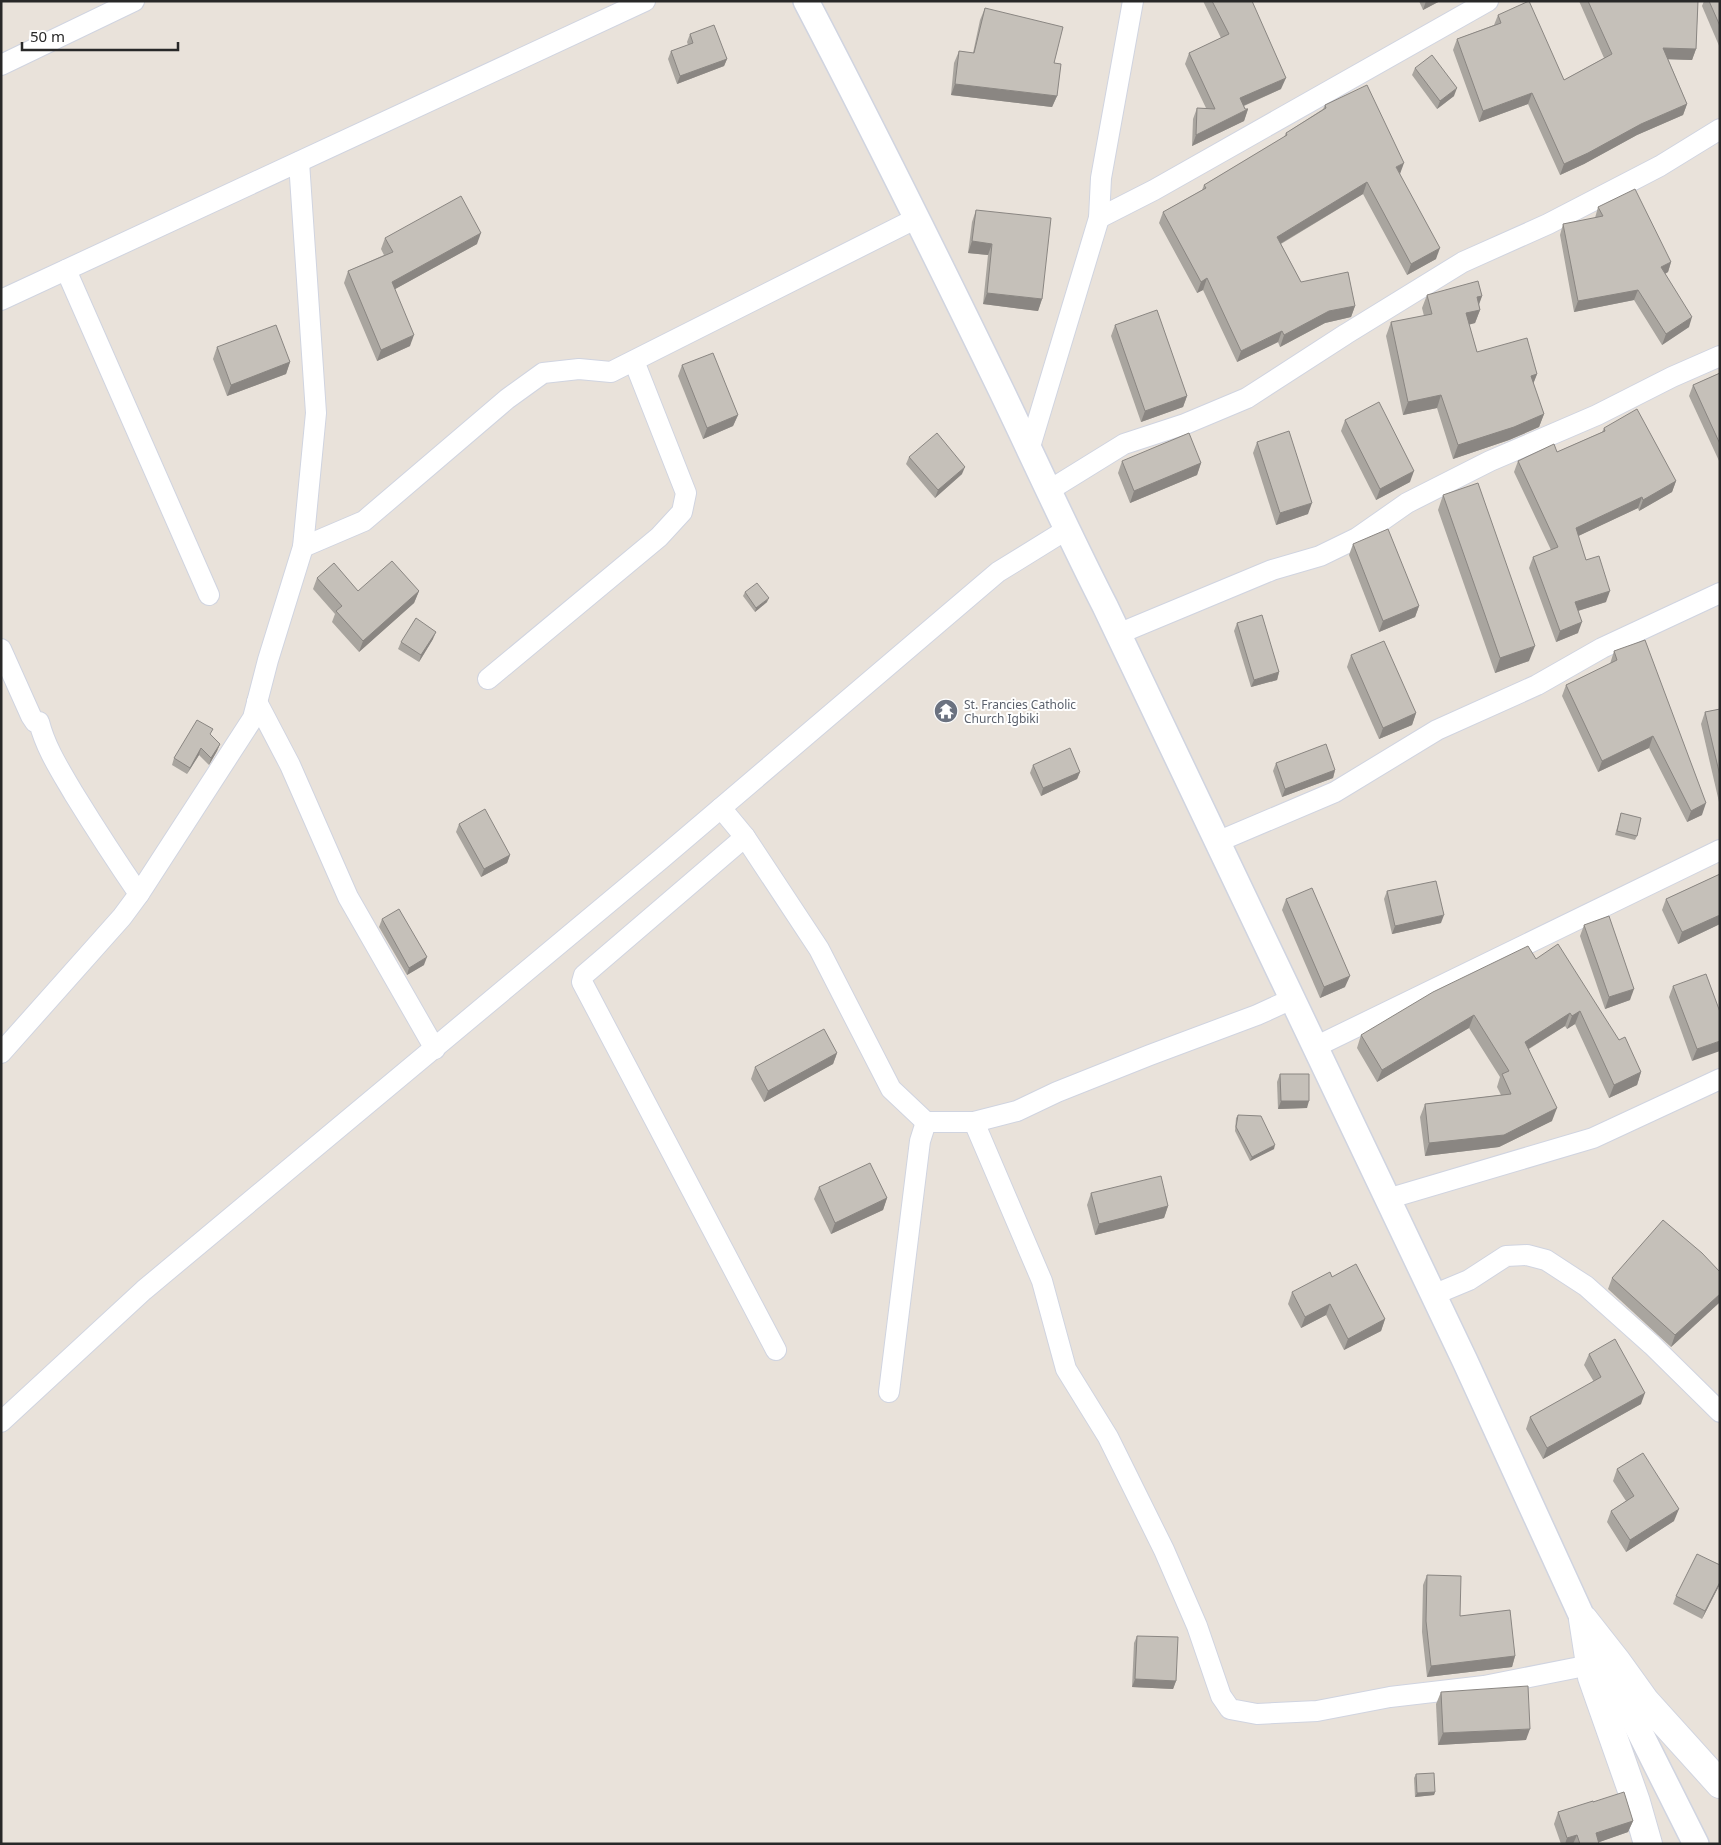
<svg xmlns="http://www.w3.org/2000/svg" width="1721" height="1845" viewBox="0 0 1721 1845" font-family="'Noto Sans',sans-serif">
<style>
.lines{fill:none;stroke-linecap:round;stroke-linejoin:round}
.minor-casing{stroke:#d0d4e0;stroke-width:22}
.tertiary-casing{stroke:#d0d4e0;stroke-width:28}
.secondary-casing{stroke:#d0d4e0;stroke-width:30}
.minor{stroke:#fff;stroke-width:20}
.tertiary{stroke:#fff;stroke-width:25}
.secondary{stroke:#fff;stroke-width:28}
.wall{fill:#a9a59f}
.shaded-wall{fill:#8a8682}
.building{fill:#c5c0b9;stroke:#8a8682}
.labels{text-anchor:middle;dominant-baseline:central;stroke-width:4;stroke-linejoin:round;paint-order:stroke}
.worship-label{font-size:12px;fill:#5b616d;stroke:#fff;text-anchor:start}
</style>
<rect width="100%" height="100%" fill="#e9e2da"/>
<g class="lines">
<g class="minor-casing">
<g id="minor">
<polyline points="1,65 134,1"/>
<polyline points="1099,218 1154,190 1488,1"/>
<polyline points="66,270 209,595"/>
<polyline points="1,300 645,1"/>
<polyline points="1029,450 1099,218 1101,178 1133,1"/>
<polyline points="1048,491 1124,444 1185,424 1247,398 1346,334 1463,262 1548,224 1660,166 1720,129"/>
<polyline points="303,547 364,521 507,399 543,373 579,369 611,372 917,218"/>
<polyline points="1118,634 1272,570 1320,556 1357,538 1407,503 1490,461 1597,415 1672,377 1720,356"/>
<path d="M1 649 31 716 35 722H39C46 749 60 770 74 794 95 828 117 862 139 894L122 917 1 1053"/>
<polyline points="488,679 659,537 682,512 686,493 634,361"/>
<polyline points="257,702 290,765 348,897 435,1049"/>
<polyline points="721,808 745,837 819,949 891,1089 926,1122 974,1122 1017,1111 1057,1092 1150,1055 1257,1015 1292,999"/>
<polyline points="745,837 584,975 582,982 776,1350"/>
<polyline points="1217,842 1335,792 1437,730 1537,685 1602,648 1720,593"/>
<polyline points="139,894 253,718 268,660 303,547 316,413 299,162"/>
<polyline points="1315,1047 1720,850"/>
<polyline points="974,1122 1042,1281 1066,1369 1108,1437 1164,1550 1197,1626 1221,1696 1230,1709 1257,1714 1317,1711 1390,1697 1484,1686 1590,1665"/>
<polyline points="1387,1199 1593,1138 1720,1079"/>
<polyline points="1433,1295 1469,1280 1506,1256 1527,1255 1546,1260 1586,1286 1652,1345 1720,1412"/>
<polyline points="889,1392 920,1141 926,1122"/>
<polyline points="1,1422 144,1290 661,859 998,572 1066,530"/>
</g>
</g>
<g class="tertiary-casing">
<path id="tertiary" d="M806 1C874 131 939 262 1003 394 1037 465 1069 536 1105 606L1465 1361 1583 1619 1696 1844"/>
</g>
<g class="secondary-casing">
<g id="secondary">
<polyline points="1583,1619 1592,1677 1636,1802 1648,1844"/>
<polyline points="1584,1620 1617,1662 1645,1701 1720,1784"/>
</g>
</g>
<use href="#minor" class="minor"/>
<use href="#tertiary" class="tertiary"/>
<use href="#secondary" class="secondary"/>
</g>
<g class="wall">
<polygon points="1203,1 1252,1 1281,89 1244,106 1245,109 1248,109 1244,121 1192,146 1193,119 1197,108 1206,108 1185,64 1189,53 1221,38"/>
<polygon points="1419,1 1440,1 1423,10"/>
<polygon points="1579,1 1698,1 1696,49 1692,60 1668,59 1687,104 1683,115 1637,135 1584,164 1560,175 1528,104 1479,122 1453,50 1457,39 1494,25 1498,15 1564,80 1604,58"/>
<polygon points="1704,1 1720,1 1720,48 1702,6"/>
<polygon points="985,8 1054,63 1057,96 1052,107 951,95 954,63 959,51 973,53 980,20"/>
<polygon points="690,34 727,59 724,66 677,84 668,59 671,51 688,45 687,42"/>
<polygon points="1415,68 1454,96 1437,109 1412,75"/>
<polygon points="1325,105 1400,174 1436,259 1407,275 1363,194 1281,244 1301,282 1355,306 1351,317 1325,323 1280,347 1278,342 1237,362 1203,290 1197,293 1159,223 1163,212 1202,190 1204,185 1284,137 1286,133 1323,109"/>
<polygon points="1598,207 1671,262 1668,272 1665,274 1689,327 1662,345 1634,300 1574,312 1560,235 1563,224 1595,218"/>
<polygon points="976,210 1042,299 1038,311 983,304 988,255 968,253 972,222"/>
<polygon points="385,238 477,244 395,289 410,346 377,361 344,283 348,271 384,255 381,249"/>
<polygon points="1427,295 1482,296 1479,305 1480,310 1475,323 1469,324 1477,352 1537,374 1533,384 1544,414 1539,427 1509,440 1453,459 1437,408 1403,415 1386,336 1391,322 1424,316 1422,308"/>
<polygon points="1115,325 1187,396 1183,407 1141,422 1111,336"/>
<polygon points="217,347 290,362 286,374 227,396 213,359"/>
<polygon points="682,365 738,415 733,426 703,439 678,376"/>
<polygon points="1720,373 1720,463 1689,396 1693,385"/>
<polygon points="1345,420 1410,482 1376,500 1341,431"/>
<polygon points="1604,428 1676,481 1672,492 1639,511 1638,508 1578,536 1586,560 1606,602 1578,611 1578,633 1556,642 1529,568 1533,557 1551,550 1514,472 1518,461 1557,452 1602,432"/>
<polygon points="1257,442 1308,514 1276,525 1253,453"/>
<polygon points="909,457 962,474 935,498 906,464"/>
<polygon points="1122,461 1201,463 1197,475 1130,503 1118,473"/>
<polygon points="1443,495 1529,661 1495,673 1438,510"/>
<polygon points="1353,544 1419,606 1415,617 1379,632 1349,555"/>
<polygon points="317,578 358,591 419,591 414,603 359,652 332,622 335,614 313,589"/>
<polygon points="745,592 767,602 755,612 743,596"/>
<polygon points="1237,623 1279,672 1277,680 1251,687 1234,631"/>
<polygon points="433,639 419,662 398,649 401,642"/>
<polygon points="1614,651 1702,815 1687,822 1649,748 1598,772 1562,696 1566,685 1610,664"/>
<polygon points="1351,655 1416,713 1412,725 1379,739 1347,667"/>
<polygon points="1720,709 1720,802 1719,802 1701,724 1705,712"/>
<polygon points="211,735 220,744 217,751 209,765 199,755 187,774 172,765 174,758"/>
<polygon points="1276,763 1335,770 1333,778 1282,797 1273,771"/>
<polygon points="1033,765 1080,772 1077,779 1041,796 1030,773"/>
<polygon points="1621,813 1637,836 1635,840 1615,835"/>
<polygon points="459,824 510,855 507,863 481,877 456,832"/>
<polygon points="1720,874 1720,924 1678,944 1662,910 1666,899"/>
<polygon points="1387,891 1441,923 1392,934 1384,899"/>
<polygon points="1286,899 1345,987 1320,998 1282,910"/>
<polygon points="382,919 424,965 407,975 379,927"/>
<polygon points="1584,925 1630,1000 1605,1009 1580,936"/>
<polygon points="1536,959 1619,1040 1641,1072 1637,1085 1609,1098 1575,1024 1567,1029 1565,1026 1529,1049 1552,1121 1499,1147 1425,1156 1420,1117 1425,1104 1501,1095 1497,1087 1500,1077 1469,1028 1377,1082 1357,1048 1361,1035"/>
<polygon points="1673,986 1720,1012 1692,1061 1669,997"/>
<polygon points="837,1053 833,1064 764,1102 751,1079 755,1067"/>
<polygon points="1280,1074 1307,1108 1278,1109 1277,1082"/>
<polygon points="1238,1115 1274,1149 1250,1161 1235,1131 1236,1118"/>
<polygon points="819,1187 887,1198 883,1210 831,1234 814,1199"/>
<polygon points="1091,1193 1168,1206 1164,1218 1095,1235 1087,1205"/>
<polygon points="1720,1272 1720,1302 1671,1347 1608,1289 1612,1278"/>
<polygon points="1332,1277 1385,1319 1381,1331 1344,1350 1326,1315 1301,1328 1288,1304 1292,1292"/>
<polygon points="1589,1354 1641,1404 1543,1459 1526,1429 1530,1417 1594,1382 1584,1365"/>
<polygon points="1617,1469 1674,1521 1626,1552 1607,1522 1611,1511 1626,1501 1613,1481"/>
<polygon points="1427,1575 1460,1616 1515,1656 1512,1667 1427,1677 1422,1632 1423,1585"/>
<polygon points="1720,1584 1702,1619 1673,1604 1676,1596"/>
<polygon points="1137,1636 1176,1681 1173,1689 1132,1687 1134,1643"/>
<polygon points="1441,1692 1526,1740 1438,1745 1436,1704"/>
<polygon points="1416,1774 1435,1792 1434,1795 1415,1797 1414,1778"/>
<polygon points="1593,1802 1633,1821 1628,1832 1599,1842 1599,1844 1561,1844 1554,1824 1558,1812"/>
</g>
<g class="shaded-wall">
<polygon points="1426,1 1440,1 1423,10"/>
<polygon points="1663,48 1696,49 1692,60 1659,59"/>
<polygon points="727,59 724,66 677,84 680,76"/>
<polygon points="1286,78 1281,89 1236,109 1240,98"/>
<polygon points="955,84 1057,96 1052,107 951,95"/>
<polygon points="1457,88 1454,96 1437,109 1440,101"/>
<polygon points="1532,93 1528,104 1479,122 1483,111"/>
<polygon points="1687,104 1683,115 1637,135 1584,164 1560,175 1564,164 1641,124"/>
<polygon points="1248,109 1244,121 1192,146 1196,135"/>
<polygon points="1404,163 1400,174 1396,167"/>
<polygon points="1367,182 1363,194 1273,248 1277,237"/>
<polygon points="481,233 477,244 388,293 392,282"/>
<polygon points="972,241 992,244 988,255 968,253"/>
<polygon points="1440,248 1436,259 1407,275 1411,264"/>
<polygon points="1671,262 1668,272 1657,278 1661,267"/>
<polygon points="1207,278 1203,290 1197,293 1201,282"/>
<polygon points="1638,290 1634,300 1574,312 1578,301"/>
<polygon points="987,293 1042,299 1038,311 983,304"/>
<polygon points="1482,296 1477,309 1477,297"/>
<polygon points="1355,306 1351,317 1325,323 1280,347 1284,335 1329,311"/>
<polygon points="1480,310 1475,323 1461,327 1466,313"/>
<polygon points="1692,317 1689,327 1662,345 1666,334"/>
<polygon points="1282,331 1278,342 1237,362 1241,351"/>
<polygon points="414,335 410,346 377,361 381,350"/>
<polygon points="290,362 286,374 227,396 231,385"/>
<polygon points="1537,374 1532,387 1531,376"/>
<polygon points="1441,395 1437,408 1403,415 1408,402"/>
<polygon points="1187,396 1183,407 1141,422 1145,411"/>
<polygon points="1544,414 1539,427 1509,440 1453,459 1458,445"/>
<polygon points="738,415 733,426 703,439 707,428"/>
<polygon points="1201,463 1197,475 1130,503 1134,491"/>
<polygon points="965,467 962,474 935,498 938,490"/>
<polygon points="1414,471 1410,482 1376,500 1380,489"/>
<polygon points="1676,481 1672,492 1639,511 1643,500"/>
<polygon points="1642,497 1638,508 1572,539 1576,528"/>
<polygon points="1312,503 1308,514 1276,525 1280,513"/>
<polygon points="419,591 414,603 359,652 363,641"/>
<polygon points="1610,591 1606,602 1571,613 1575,602"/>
<polygon points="769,598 767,602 755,612 756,608"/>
<polygon points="1419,606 1415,617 1379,632 1383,621"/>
<polygon points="1582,622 1578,633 1556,642 1560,631"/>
<polygon points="436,632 433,639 419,662 421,655"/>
<polygon points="1535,646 1529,661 1495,673 1500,658"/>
<polygon points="1279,672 1277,680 1251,687 1254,680"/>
<polygon points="1416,713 1412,725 1379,739 1383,728"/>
<polygon points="1653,736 1649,748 1598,772 1602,761"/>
<polygon points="220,744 217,751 209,765 211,758"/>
<polygon points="201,748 199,755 187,774 190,768"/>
<polygon points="1335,770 1333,778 1282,797 1285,789"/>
<polygon points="1080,772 1077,779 1041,796 1043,788"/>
<polygon points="1706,803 1702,815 1687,822 1691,811"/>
<polygon points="510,855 507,863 481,877 484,869"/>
<polygon points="1444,915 1441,923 1392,934 1395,926"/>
<polygon points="1720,915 1720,924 1678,944 1682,932"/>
<polygon points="427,957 424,965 407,975 409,968"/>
<polygon points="1350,976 1345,987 1320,998 1324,987"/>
<polygon points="1634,989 1630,1000 1605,1009 1609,997"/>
<polygon points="1580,1011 1575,1024 1567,1029 1572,1016"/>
<polygon points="1570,1013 1565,1026 1520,1054 1525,1042"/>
<polygon points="1474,1015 1469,1028 1377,1082 1382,1070"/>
<polygon points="1720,1041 1720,1051 1692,1061 1697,1049"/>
<polygon points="837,1053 833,1064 764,1102 768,1091"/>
<polygon points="1641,1072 1637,1085 1609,1098 1614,1085"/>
<polygon points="1281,1101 1309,1101 1307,1108 1278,1109"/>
<polygon points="1557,1108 1552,1121 1499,1147 1425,1156 1429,1143"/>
<polygon points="1275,1145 1274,1149 1250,1161 1252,1157"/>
<polygon points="887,1198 883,1210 831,1234 835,1223"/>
<polygon points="1168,1206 1164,1218 1095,1235 1099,1224"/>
<polygon points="1720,1294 1720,1302 1671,1347 1675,1335"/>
<polygon points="1330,1304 1326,1315 1301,1328 1305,1317"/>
<polygon points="1385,1319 1381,1331 1344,1350 1348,1339"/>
<polygon points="1645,1393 1641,1404 1543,1459 1547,1448"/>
<polygon points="1679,1509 1674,1521 1626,1552 1630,1540"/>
<polygon points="1720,1582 1720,1584 1702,1619 1705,1611"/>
<polygon points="1515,1656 1512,1667 1427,1677 1431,1666"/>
<polygon points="1135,1679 1176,1681 1173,1689 1132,1687"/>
<polygon points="1530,1729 1526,1740 1438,1745 1443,1733"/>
<polygon points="1435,1792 1434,1795 1415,1797 1417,1793"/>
<polygon points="1633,1821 1628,1832 1594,1844 1596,1833"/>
<polygon points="1577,1835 1573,1844 1565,1844 1567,1838"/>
</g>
<g class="building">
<polygon points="1212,1 1252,1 1286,78 1240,98 1245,109 1248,109 1196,135 1197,108 1215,109 1189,53 1229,34"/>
<polygon points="1529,1 1564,80 1612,54 1588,1 1698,1 1696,49 1663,48 1687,104 1641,124 1588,153 1564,164 1532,93 1483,111 1457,39 1501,23 1498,15"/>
<polygon points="1709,1 1720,1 1720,26"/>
<polygon points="985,8 1063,27 1054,63 1061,64 1057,96 955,84 959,51 974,53"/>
<polygon points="714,25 727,59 680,76 671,51 693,43 690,34"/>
<polygon points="1432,55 1457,88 1440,101 1415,68"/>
<polygon points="1367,85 1404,163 1396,167 1440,248 1411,264 1367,182 1277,237 1301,282 1348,272 1355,306 1329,311 1284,335 1282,331 1241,351 1207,278 1201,282 1163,212 1206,188 1204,185 1287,135 1286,133 1326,108 1325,105"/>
<polygon points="1635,189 1671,262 1661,267 1692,317 1666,334 1638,290 1578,301 1563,224 1603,216 1598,207"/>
<polygon points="461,196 481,233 392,282 414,335 381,350 348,271 393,252 385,238"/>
<polygon points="976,210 1051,218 1042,299 987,293 992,244 972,241"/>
<polygon points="1478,281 1482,296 1477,297 1480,310 1466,313 1477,352 1527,338 1537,374 1531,376 1544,414 1514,427 1458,445 1441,395 1408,402 1391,322 1432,314 1427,295"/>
<polygon points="1157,310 1187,396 1145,411 1115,325"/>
<polygon points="276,325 290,362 231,385 217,347"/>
<polygon points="713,353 738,415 707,428 682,365"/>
<polygon points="1720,373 1720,444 1693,385"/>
<polygon points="1379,402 1414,471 1380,489 1345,420"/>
<polygon points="1637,409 1676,481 1643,500 1642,497 1576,528 1586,560 1599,556 1610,591 1575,602 1582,622 1560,631 1533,557 1558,547 1518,461 1554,444 1557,452 1605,431 1604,428"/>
<polygon points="1289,431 1312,503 1280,513 1257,442"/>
<polygon points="937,433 965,467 938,490 909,457"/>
<polygon points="1189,433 1201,463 1134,491 1122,461"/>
<polygon points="1478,483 1535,646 1500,658 1443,495"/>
<polygon points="1388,529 1419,606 1383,621 1353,544"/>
<polygon points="392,561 419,591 363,641 336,611 342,606 317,578 334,563 358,591"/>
<polygon points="757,583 769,598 756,608 745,592"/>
<polygon points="1262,615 1279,672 1254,680 1237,623"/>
<polygon points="416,618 436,632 421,655 401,642"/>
<polygon points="1645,640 1706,803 1691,811 1653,736 1602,761 1566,685 1617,660 1614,651"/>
<polygon points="1384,641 1416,713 1383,728 1351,655"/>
<polygon points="1720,709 1720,776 1705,712"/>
<polygon points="197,720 213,729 210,734 220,744 211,758 201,748 190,768 174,758"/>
<polygon points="1326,744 1335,770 1285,789 1276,763"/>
<polygon points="1070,748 1080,772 1043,788 1033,765"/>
<polygon points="485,809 510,855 484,869 459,824"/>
<polygon points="1621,813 1641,818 1637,836 1617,831"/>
<polygon points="1720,874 1720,915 1682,932 1666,899"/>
<polygon points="1436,881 1444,915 1395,926 1387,891"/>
<polygon points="1312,888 1350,976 1324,987 1286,899"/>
<polygon points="399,909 427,957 409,968 382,919"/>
<polygon points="1609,916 1634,989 1609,997 1584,925"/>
<polygon points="1558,944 1619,1040 1625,1037 1641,1072 1614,1085 1580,1011 1572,1016 1570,1013 1525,1042 1557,1108 1504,1135 1429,1143 1425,1104 1511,1094 1502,1074 1509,1071 1474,1015 1382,1070 1361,1035 1433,992 1528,946 1536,959"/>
<polygon points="1706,974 1720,1012 1720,1041 1697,1049 1673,986"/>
<polygon points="824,1029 837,1053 768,1091 755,1067"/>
<polygon points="1280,1074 1309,1074 1309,1101 1281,1101"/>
<polygon points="1238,1115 1261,1116 1275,1145 1252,1157 1236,1127"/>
<polygon points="870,1163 887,1198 835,1223 819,1187"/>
<polygon points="1161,1176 1168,1206 1099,1224 1091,1193"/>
<polygon points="1663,1220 1702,1253 1720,1272 1720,1294 1675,1335 1612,1278"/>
<polygon points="1356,1264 1385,1319 1348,1339 1330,1304 1305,1317 1292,1292 1330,1272 1332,1277"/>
<polygon points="1615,1339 1645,1393 1547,1448 1530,1417 1601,1377 1589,1354"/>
<polygon points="1643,1453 1679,1509 1630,1540 1611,1511 1634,1496 1617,1469"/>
<polygon points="1697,1554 1720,1565 1720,1582 1705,1611 1676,1596"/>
<polygon points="1427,1575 1461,1576 1460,1616 1510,1610 1515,1656 1431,1666 1426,1621"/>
<polygon points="1137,1636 1178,1637 1176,1681 1135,1679"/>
<polygon points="1528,1686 1530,1729 1443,1733 1441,1692"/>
<polygon points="1434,1773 1435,1792 1417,1793 1416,1774"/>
<polygon points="1624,1792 1633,1821 1596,1833 1599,1844 1580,1844 1577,1835 1567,1838 1558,1812 1593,1801 1593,1802"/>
</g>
<defs>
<g id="temple-disc" transform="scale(1.25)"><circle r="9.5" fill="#6b7280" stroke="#fff"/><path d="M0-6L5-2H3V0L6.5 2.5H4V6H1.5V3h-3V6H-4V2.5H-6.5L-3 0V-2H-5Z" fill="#fff"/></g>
</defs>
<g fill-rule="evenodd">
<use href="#temple-disc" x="946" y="711"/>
</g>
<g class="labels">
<g class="worship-label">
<text x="964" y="704">St. Francies Catholic<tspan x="964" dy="14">Church Igbiki</tspan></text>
</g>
</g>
<rect width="1721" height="1845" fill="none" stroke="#282828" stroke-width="5"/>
<path d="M22 42v8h156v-8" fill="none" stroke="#282828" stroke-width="2.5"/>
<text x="30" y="42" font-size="15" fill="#282828" stroke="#ffffff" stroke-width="4" paint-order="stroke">50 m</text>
</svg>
